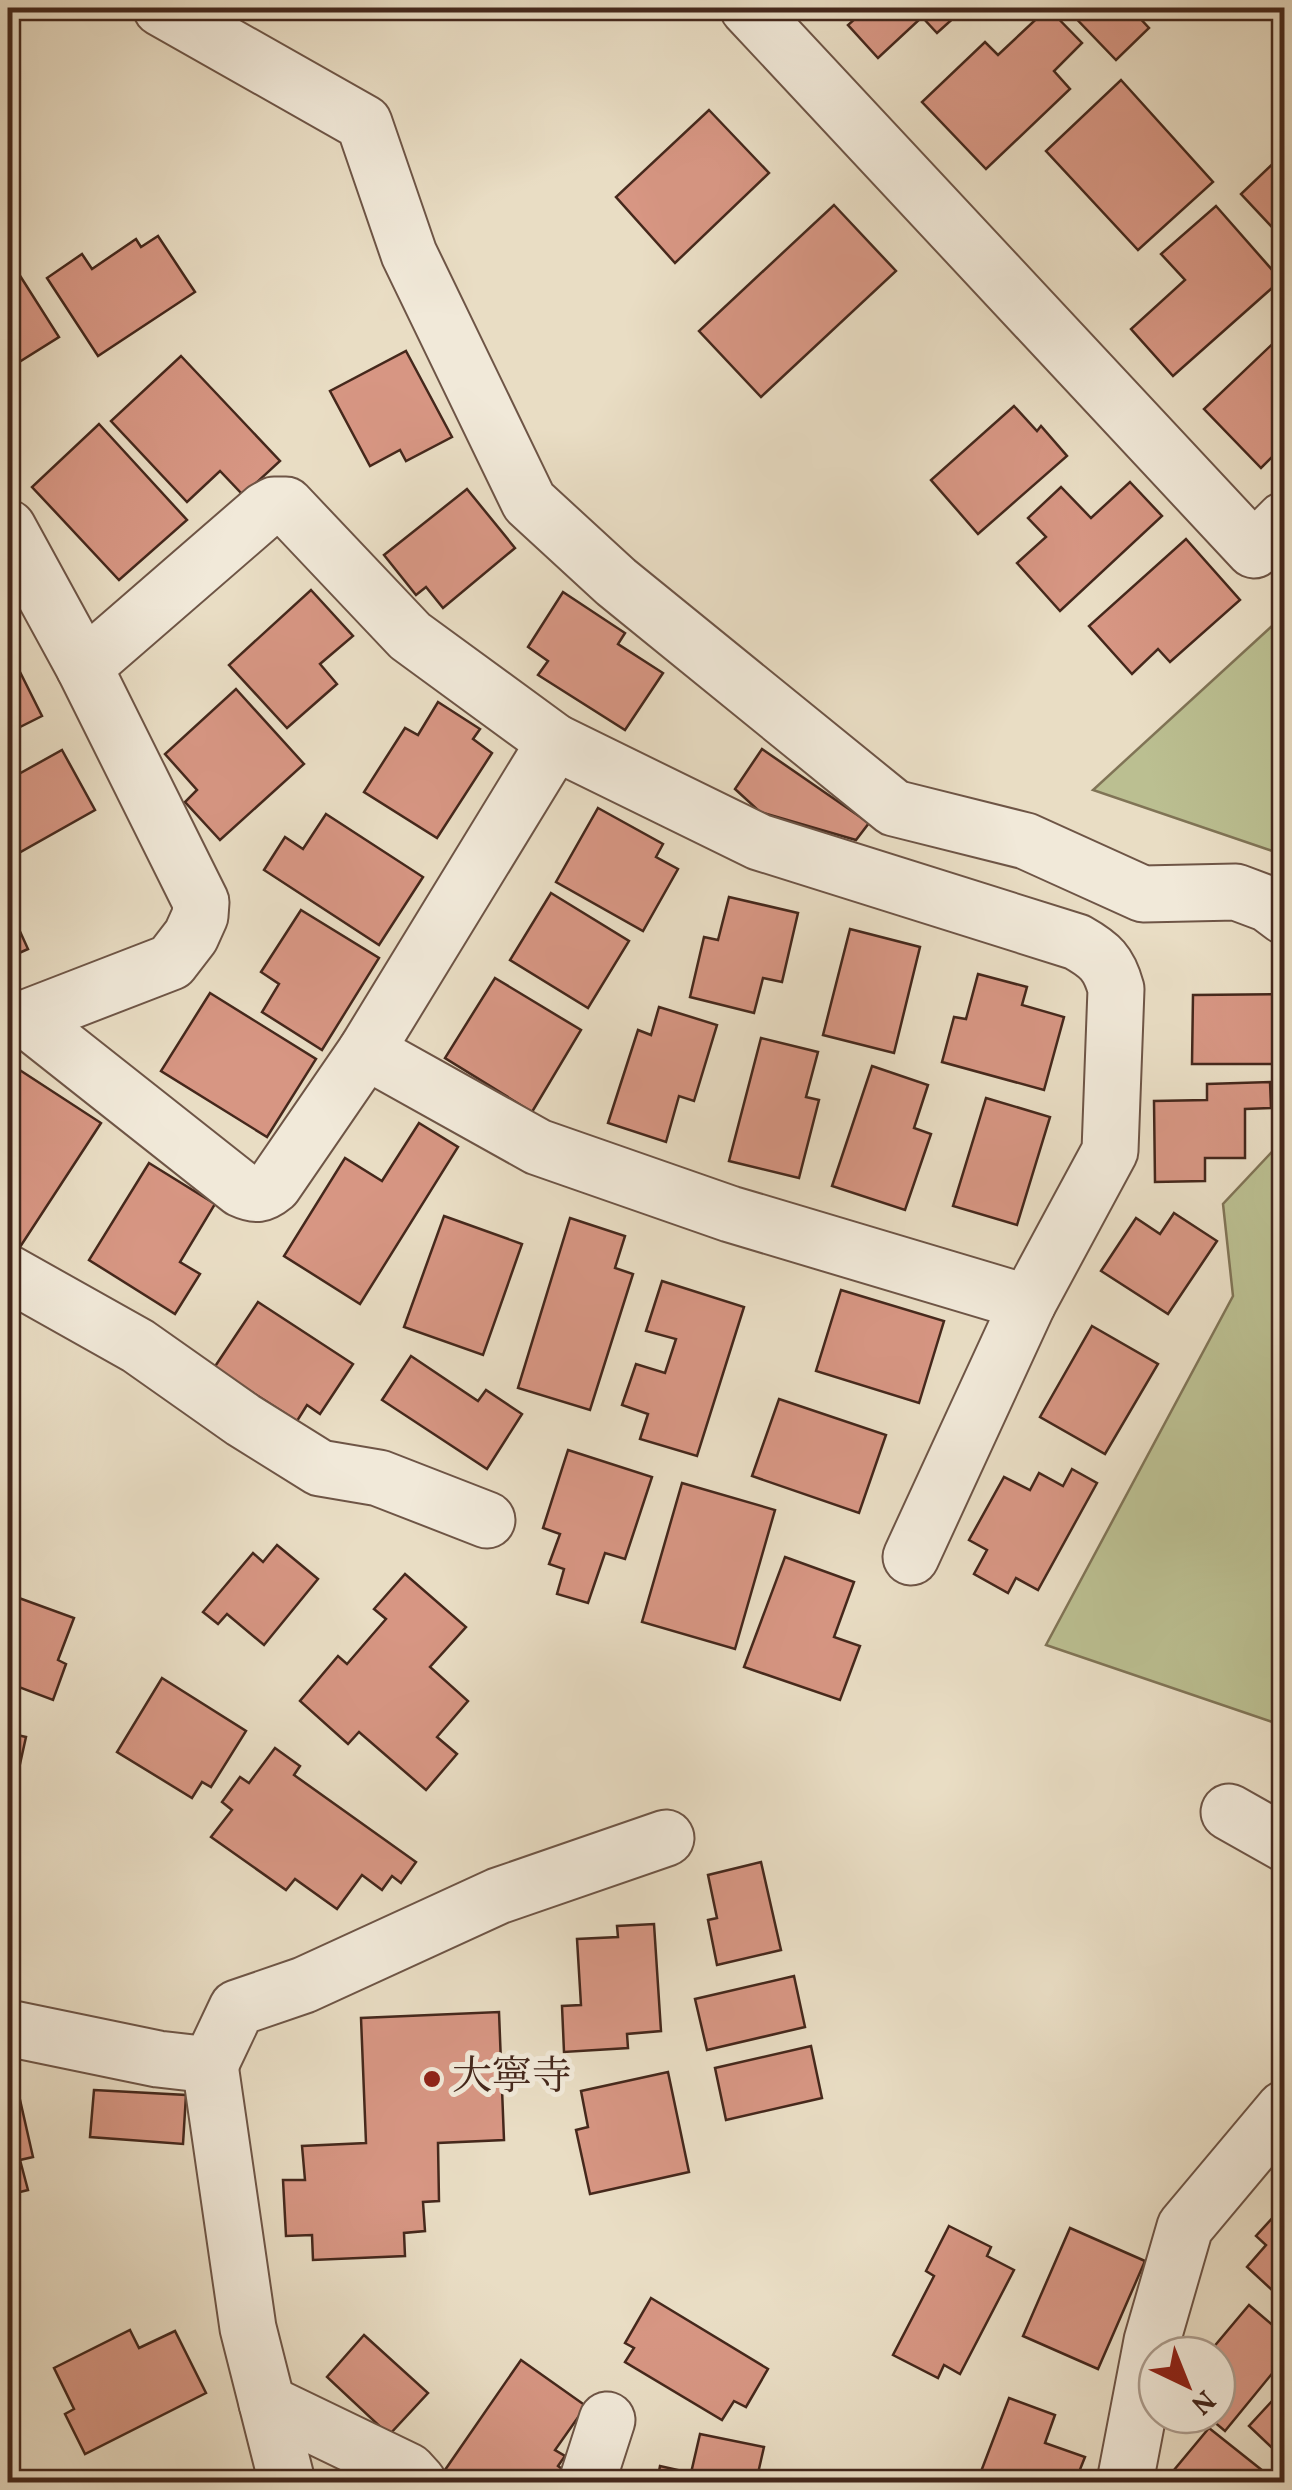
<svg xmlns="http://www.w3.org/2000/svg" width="1292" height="2490" viewBox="0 0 1292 2490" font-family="Vollkorn,'Noto Serif JP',serif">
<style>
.green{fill:#bbbf91;stroke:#807456;stroke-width:2.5}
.building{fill:#d79683;stroke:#45281c;stroke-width:2.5}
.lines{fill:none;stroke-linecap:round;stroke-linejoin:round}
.minor-casing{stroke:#6e5546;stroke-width:59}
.minor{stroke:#f1e9d9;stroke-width:55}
.poi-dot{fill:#8f2418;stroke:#f1e9d9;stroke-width:4}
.labels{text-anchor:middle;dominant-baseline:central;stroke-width:10;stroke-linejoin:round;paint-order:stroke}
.poi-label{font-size:40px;fill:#45281c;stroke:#f1e9d9;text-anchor:start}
</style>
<rect width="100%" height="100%" fill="#e9ddc4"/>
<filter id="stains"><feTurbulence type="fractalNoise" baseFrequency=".002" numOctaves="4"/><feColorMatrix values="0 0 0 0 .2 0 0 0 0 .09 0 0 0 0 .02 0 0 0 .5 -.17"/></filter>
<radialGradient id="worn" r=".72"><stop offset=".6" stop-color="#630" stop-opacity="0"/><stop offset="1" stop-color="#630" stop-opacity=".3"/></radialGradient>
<g class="green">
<polygon points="1284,615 1284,855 1093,790"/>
<polygon points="1284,1139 1284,1726 1046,1645 1233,1296 1223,1204"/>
</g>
<g class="building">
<polygon points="846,8 951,8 958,14 937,33 922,17 878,58 848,25 856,18"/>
<polygon points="1048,8 1082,43 1054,71 1070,89 986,169 922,102 985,42 998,55"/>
<polygon points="1066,8 1145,8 1137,15 1149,28 1116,60"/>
<polygon points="1121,80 1213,182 1138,250 1046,151"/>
<polygon points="709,110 769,173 675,263 616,197"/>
<polygon points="1284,153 1284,240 1241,194"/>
<polygon points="834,205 896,271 761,397 699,331"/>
<polygon points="1216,206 1281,280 1173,376 1131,329 1185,280 1161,254"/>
<polygon points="158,236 195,292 98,356 47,278 82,254 92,269 136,239 141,247"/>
<polygon points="17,271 59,337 8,369 8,277"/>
<polygon points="1284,333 1284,445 1261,468 1204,409"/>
<polygon points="406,351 452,437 406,461 400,450 370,466 330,391"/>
<polygon points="181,356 280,461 243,495 220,471 187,502 111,421"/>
<polygon points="1014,406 1037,431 1041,426 1067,456 978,534 931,480"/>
<polygon points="99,424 187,520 119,580 32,487"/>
<polygon points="1130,482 1162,516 1060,611 1017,563 1046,537 1028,518 1061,487 1091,518"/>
<polygon points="467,489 515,548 443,608 426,587 416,595 384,555"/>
<polygon points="1186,539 1240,600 1170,662 1158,649 1132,674 1089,626"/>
<polygon points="311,590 353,636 320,664 337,684 287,728 229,665"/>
<polygon points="563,592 625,633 618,644 663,673 625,730 538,675 548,661 528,647"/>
<polygon points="11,654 42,716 8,733 8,656"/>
<polygon points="236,689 304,764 220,840 185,802 197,790 165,754"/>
<polygon points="438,702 480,729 473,739 492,753 437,838 364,792 405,728 418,735"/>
<polygon points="762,749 869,823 856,840 760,812 735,789"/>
<polygon points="62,750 95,810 8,859 8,780"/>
<polygon points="598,808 663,844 656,857 678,869 643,931 556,882"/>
<polygon points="326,814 423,877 379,945 264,870 285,837 303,849"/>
<polygon points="551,893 629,941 588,1008 510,960"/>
<polygon points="729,897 798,913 782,982 763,978 754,1013 690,997 704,937 718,940"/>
<polygon points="8,905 28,949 8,958"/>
<polygon points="301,910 379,958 322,1050 262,1012 279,984 261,972"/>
<polygon points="850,929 920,947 894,1053 823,1035"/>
<polygon points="978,974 1027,987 1022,1005 1064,1017 1044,1090 942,1062 954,1017 966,1019"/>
<polygon points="495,978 581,1030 532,1112 445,1058"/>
<polygon points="210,993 316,1059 267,1137 161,1071"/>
<polygon points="1284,994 1284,1064 1192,1064 1193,995"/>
<polygon points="659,1007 717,1025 694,1101 679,1096 666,1142 608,1123 638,1030 651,1035"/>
<polygon points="761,1038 818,1052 806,1097 819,1100 799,1178 729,1161"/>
<polygon points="12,1065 101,1123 20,1247 8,1239 8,1071"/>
<polygon points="872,1066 928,1085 914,1128 931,1134 905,1210 832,1186"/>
<polygon points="1270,1082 1271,1108 1245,1109 1245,1158 1205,1158 1205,1181 1155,1182 1154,1101 1207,1100 1207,1084"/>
<polygon points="986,1098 1050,1117 1017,1225 953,1206"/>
<polygon points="419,1123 458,1147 360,1304 284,1256 345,1158 382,1181"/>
<polygon points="149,1163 215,1204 180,1262 200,1274 175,1314 89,1260"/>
<polygon points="1174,1213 1217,1241 1168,1314 1101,1271 1136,1218 1160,1234"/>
<polygon points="444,1216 522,1244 483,1355 404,1327"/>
<polygon points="570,1218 625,1236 615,1268 633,1274 590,1410 518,1388"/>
<polygon points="662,1281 744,1307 697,1456 640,1439 648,1414 622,1405 636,1364 665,1373 676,1339 646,1331"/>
<polygon points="841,1290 944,1321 919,1403 816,1371"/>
<polygon points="258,1302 353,1364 320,1414 307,1405 297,1421 214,1368"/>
<polygon points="1092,1326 1158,1364 1105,1454 1040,1417"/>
<polygon points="411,1356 478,1401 486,1390 522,1414 487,1469 382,1400"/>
<polygon points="779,1399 886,1435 859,1513 752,1476"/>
<polygon points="568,1450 652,1477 625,1559 605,1553 588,1603 557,1594 564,1569 549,1564 560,1534 543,1528"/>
<polygon points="1072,1469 1097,1483 1038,1590 1016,1578 1008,1593 974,1574 987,1550 969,1540 1004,1477 1030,1490 1039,1473 1063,1486"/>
<polygon points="682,1483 775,1510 735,1649 642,1622"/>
<polygon points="277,1545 318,1579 264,1645 227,1614 218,1624 203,1612 253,1553 263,1562"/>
<polygon points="785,1557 854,1582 834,1637 860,1646 840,1700 744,1667"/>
<polygon points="405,1574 466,1627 430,1667 468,1701 437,1737 457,1754 426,1790 359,1732 348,1744 300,1701 338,1656 347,1664 386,1619 374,1609"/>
<polygon points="8,1594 74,1618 58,1660 66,1664 53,1700 8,1683"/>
<polygon points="162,1678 246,1731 211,1787 202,1782 192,1798 117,1752"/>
<polygon points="8,1733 26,1737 14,1791 8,1789"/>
<polygon points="275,1748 300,1766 294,1775 416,1862 401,1883 392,1876 382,1890 362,1875 337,1909 295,1879 286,1890 211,1837 232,1810 222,1802 240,1777 249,1783"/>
<polygon points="761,1862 781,1950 717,1965 708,1920 717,1918 708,1875"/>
<polygon points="654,1924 661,2031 627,2034 628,2048 564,2052 562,2006 581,2005 577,1939 618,1937 617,1926"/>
<polygon points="794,1976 805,2027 707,2050 695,1999"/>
<polygon points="499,2012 504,2140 438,2143 439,2201 423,2202 425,2231 404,2233 405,2256 313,2260 312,2235 286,2236 283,2180 305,2180 302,2146 366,2143 361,2018"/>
<polygon points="811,2046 822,2098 726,2120 715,2068"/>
<polygon points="668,2072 689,2172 590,2194 576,2130 588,2127 581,2091"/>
<polygon points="94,2090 186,2095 183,2144 90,2137"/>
<polygon points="18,2091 33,2157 20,2160 28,2190 8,2195 8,2094"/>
<polygon points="1284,2205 1284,2301 1247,2267 1266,2245 1256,2236"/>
<polygon points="949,2226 991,2247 987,2256 1014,2270 960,2374 944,2365 938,2378 893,2355 934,2276 926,2271"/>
<polygon points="1070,2228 1145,2261 1098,2369 1023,2336"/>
<polygon points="651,2298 768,2369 746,2407 734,2401 722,2420 625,2362 634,2348 625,2343"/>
<polygon points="1249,2305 1284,2335 1284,2359 1225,2431 1206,2415 1217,2415 1217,2355 1207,2355"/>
<polygon points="130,2330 139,2348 175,2331 206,2393 85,2454 65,2414 74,2409 54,2368"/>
<polygon points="364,2335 428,2393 389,2435 327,2377"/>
<polygon points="521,2360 586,2406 555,2450 565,2456 558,2466 570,2475 564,2482 464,2482 445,2470"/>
<polygon points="1284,2388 1284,2459 1249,2426"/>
<polygon points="1009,2398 1055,2415 1045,2443 1085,2457 1075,2482 977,2482"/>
<polygon points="1209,2428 1277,2482 1164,2482"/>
<polygon points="700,2434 764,2447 756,2482 657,2482 660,2466 691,2473"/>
</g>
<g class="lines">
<g class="minor-casing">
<g id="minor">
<polyline points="161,8 364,123 409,254 529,502 616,582 894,808 1026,841 1143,894 1236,892 1268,904 1284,916"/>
<polyline points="748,8 1254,550 1284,520"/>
<path d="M8 528 84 667 265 510 274 505H286L410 636 555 742 759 842 1077 942C1100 955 1109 963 1116 989L1110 1151 1028 1303 730 1214 538 1147 366 1051"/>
<path d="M26 1019 241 1189C256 1196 262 1195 274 1185L366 1051 555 742"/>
<polyline points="8,1025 171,962 191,936 200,916 201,902 84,667"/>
<polyline points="8,1273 138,1346 243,1420 320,1468 379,1478 487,1520"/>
<polyline points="911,1557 1028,1303"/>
<polyline points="1229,1812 1284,1843"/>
<polyline points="8,2028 158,2059 210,2065 237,2008 304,1985 498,1896 666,1838"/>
<polyline points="210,2065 248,2328 287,2482"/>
<polyline points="267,2403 408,2471 418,2482"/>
<polyline points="587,2482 607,2420"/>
<polyline points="1125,2482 1152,2341 1185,2227 1284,2109"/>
</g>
</g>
<use href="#minor" class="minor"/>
</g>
<circle class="poi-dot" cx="432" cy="2079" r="10"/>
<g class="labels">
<g class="poi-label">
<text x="452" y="2079">大寧寺</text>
</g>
</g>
<rect width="1292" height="2490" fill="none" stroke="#e9ddc4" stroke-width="40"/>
<rect x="10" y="10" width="1272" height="2470" fill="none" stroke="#45281c" stroke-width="5"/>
<rect x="20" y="20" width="1252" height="2450" fill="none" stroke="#45281c" stroke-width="2.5"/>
<g transform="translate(1187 2385) rotate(137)"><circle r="48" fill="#f1e9d9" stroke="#ac9c8d" stroke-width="2.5"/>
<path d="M0-8L18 38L0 25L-18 38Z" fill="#8f2418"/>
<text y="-15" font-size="28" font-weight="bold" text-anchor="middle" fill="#45281c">N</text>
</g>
<rect width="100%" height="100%" filter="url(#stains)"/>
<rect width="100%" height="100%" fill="url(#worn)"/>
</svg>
